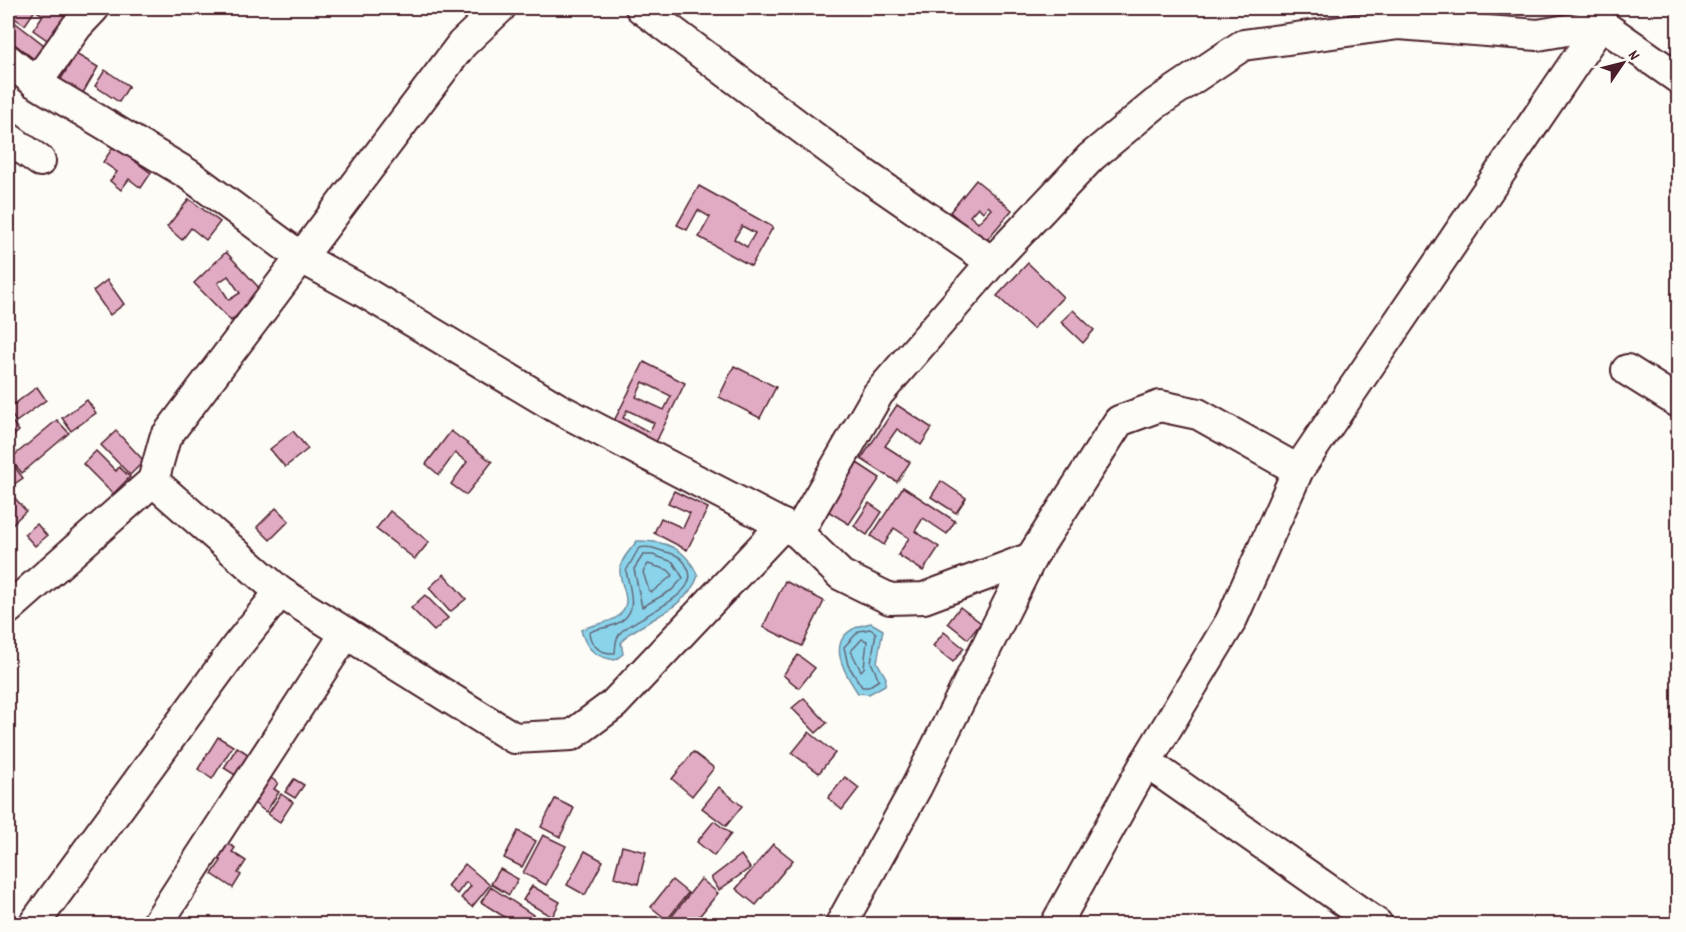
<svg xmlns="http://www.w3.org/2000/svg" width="1686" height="932" viewBox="0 0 1686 932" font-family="Dekko,sans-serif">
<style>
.water{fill:#8ad4eb;stroke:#708c9e;stroke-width:1.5}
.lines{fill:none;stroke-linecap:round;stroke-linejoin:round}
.shore{stroke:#646778;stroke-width:1.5}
.building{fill:#e1abc3;stroke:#4a1f2b;stroke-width:1.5;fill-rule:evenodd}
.minor-casing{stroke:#4a1f2b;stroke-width:34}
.minor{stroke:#fdfcf7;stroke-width:30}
</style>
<rect width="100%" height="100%" fill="#fdfcf7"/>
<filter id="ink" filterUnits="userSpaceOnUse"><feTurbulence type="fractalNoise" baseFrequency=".0167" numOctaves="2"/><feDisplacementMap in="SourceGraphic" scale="12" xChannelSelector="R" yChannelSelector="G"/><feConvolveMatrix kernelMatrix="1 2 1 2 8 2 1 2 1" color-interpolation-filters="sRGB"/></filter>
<g filter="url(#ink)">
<g class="water">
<path d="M637 541C666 540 686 548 698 576 688 605 651 619 627 635L621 643 623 654 615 660C595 657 586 649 581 630 592 624 607 624 617 617 636 601 619 588 620 569 621 559 631 549 637 541Z"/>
<path d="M871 623 883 630 877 662 886 678 885 685 869 694 858 693C838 664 824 632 871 623Z"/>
</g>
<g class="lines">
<g class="shore">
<path d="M639 548C651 545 659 551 670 553 677 555 684 560 687 567 704 595 636 616 621 632 615 640 616 644 615 653 602 654 591 647 589 633 595 628 603 629 611 626 641 616 631 593 626 571Z"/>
<polygon points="653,555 673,562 683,578 672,590 642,607 634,569 643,555"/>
<polygon points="648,564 668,570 673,575 652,592 649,591 643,572"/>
<polygon points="870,629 876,633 871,662 879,680 868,687 862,687 848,665 844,647 859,631"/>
<polygon points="862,639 867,641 864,668 861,671 851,651"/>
</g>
</g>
<g class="building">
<polygon points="15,8 61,8 69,13 50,42 33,30 43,15 35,10 25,25 10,15"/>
<polygon points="8,17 44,45 34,59 8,39"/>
<polygon points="76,54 98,67 80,98 58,84"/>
<polygon points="105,70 129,86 119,102 95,86"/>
<polygon points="114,146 151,173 141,188 129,179 121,190 110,181 117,172 103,162"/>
<path d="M976 180 1012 210 985 242 950 212ZM988 206 991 209 978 223 970 216 978 207 983 212Z"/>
<path d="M699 186 773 227 751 266 699 237 710 217 698 210 687 230 677 225ZM742 226 755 233 747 247 734 239Z"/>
<polygon points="189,199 220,222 206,240 191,228 182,240 167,227"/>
<path d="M226 252 262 291 231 321 194 283ZM228 276 240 293 229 300 218 283Z"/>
<polygon points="1028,263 1063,297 1033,329 997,296"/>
<polygon points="107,280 124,304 110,315 93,291"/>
<polygon points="1073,310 1094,330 1083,343 1061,322"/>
<path d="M644 362 685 383 655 444 613 423ZM643 382 671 396 664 410 636 397ZM627 410 654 423 649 432 623 418Z"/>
<polygon points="734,366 776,387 760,418 719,397"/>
<polygon points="37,387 46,400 16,422 8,409"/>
<polygon points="87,400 96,413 71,431 62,418"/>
<polygon points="897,405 932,428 921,445 897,429 885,446 910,462 897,482 861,459"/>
<polygon points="8,416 19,431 8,441"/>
<polygon points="57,420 69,433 22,473 10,459"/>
<polygon points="116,431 144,461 130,475 101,445"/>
<polygon points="293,431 308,449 285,467 270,449"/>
<polygon points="451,431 492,462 466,495 451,484 467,462 455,453 439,475 426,464"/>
<polygon points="96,451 116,471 119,467 130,477 113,494 83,464"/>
<polygon points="8,458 23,478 10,487 8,483"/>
<polygon points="857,463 880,478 849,524 826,510"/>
<polygon points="941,481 966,498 956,513 931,497"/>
<polygon points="903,487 955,521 947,534 923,518 915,531 939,547 923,571 898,555 909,538 894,528 884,545 871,536"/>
<polygon points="8,490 26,511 9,527 8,525"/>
<polygon points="674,491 708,508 687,550 654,533 661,518 683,528 690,513 668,503"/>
<polygon points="869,503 882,512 867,535 854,526"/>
<polygon points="276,508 289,521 270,540 257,527"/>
<polygon points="390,511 429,542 415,559 376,529"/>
<polygon points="37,524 47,536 35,546 24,534"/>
<polygon points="444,574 466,599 450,612 429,588"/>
<polygon points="785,581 824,601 802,646 763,627"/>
<polygon points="425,595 448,618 434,631 411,608"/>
<polygon points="960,607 981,623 968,639 948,623"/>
<polygon points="944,632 964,648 953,662 933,646"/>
<polygon points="798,655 815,668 799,688 783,675"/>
<polygon points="804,698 827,723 816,733 792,708"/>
<polygon points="809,732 835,753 819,773 792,753"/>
<polygon points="218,737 233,746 212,779 198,769"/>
<polygon points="237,747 254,758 240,778 224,768"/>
<polygon points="693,752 714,768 692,796 672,779"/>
<polygon points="845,777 859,788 842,810 828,798"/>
<polygon points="271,778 278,783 274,789 279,792 266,812 254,803"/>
<polygon points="294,779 304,785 295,798 285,792"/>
<polygon points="719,787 742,806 726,826 702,808"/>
<polygon points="281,794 293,802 280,822 268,814"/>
<polygon points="555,799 574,808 560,837 541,827"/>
<polygon points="714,821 731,834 714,856 697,842"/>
<polygon points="518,831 536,841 522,867 504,858"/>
<polygon points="543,835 566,846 546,885 523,873"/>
<polygon points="227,843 235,848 232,852 246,861 238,873 241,875 233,888 212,874 221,861 215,856"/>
<polygon points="773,844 793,860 756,905 736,889"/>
<polygon points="622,846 646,852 638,884 614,877"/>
<polygon points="585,851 603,861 585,895 567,885"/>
<polygon points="741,855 750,868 719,890 711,878"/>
<polygon points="465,864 490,885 472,907 461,898 471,886 466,882 457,894 447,886"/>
<polygon points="500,869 518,879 509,895 491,884"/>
<polygon points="701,879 718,893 693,924 666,924"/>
<polygon points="672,880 688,893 667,920 651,907"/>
<polygon points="532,886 560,902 552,917 523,900"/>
<polygon points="491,887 533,915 526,924 515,924 481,902"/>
</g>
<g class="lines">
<g class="minor-casing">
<g id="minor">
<polyline points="641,8 851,165 992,262"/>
<polyline points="8,60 36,83 188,174 302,258 359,289 559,409 798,533 841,575 890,599 924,598 1031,558"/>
<polyline points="36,83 77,26 94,8"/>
<polyline points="8,138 40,161"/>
<polyline points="1627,370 1678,402"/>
<polyline points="153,481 280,592 514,738 572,735 614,704 783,525"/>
<polyline points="798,533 878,394 992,262 1091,157 1155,104 1243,45 1399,24 1538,35 1601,24 1678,78"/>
<polyline points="8,609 153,481 165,438 462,44 500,8"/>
<polyline points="1146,762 1377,924"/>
<polyline points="34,924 237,646 280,592"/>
<polyline points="157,924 346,633"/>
<polyline points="841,924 917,786 1031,558 1119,421 1160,406 1198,414 1298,470"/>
<polyline points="1056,924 1146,762 1231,621 1298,470 1601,24 1593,16"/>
</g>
</g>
<use href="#minor" class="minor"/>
</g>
</g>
<rect width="1686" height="932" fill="none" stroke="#fdfcf7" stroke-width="30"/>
<rect x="15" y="15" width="1656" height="902" fill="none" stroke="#4a1f2b" stroke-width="2" filter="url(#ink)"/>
<g transform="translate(1623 63) rotate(55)" stroke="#fdfcf7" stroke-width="4.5" paint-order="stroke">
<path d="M0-4.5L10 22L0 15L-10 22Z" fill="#4a1f2b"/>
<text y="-9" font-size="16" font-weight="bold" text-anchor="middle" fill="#4a1f2b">N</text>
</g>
</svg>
